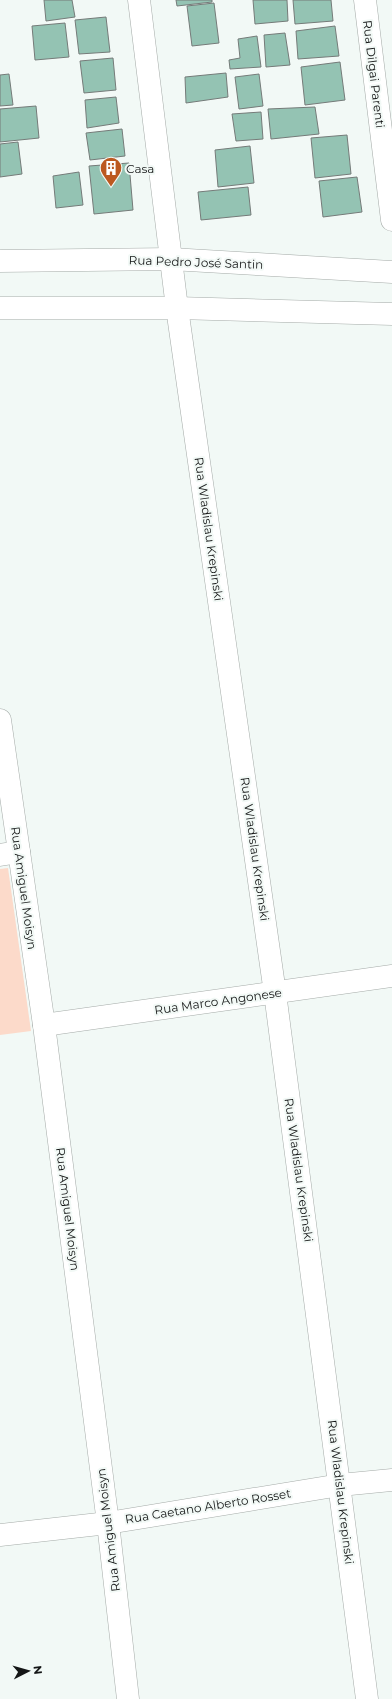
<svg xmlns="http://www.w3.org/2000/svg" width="392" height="1699" viewBox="0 0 392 1699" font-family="Montserrat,sans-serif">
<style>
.green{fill:#fcdaca}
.building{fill:#94c3b3;stroke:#757b79}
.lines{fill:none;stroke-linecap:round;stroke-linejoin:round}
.minor-casing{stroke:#a5aba8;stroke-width:23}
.tertiary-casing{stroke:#a5aba8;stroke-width:23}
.minor{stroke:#fff;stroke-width:22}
.tertiary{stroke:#fff;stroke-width:22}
.labels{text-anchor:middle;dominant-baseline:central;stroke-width:4;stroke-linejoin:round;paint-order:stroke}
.street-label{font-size:12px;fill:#141616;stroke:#f2f9f6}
.poi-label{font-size:12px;fill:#141616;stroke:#f2f9f6;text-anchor:start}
</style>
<rect width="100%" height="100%" fill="#f2f9f6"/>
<polygon class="green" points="8,868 31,1031 0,1035 0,869"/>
<g class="building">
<polygon points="44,0 72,0 75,17 46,21"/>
<polygon points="176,0 212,0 212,2 177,6"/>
<polygon points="253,0 287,0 288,21 255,24"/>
<polygon points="293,0 331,0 333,21 295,24"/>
<polygon points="214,3 219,43 192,46 187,6"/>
<polygon points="106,17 110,52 79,54 75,20"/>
<polygon points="65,23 69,57 35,60 32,26"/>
<polygon points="335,26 339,56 298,59 296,31"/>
<polygon points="285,33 290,65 266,67 264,35"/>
<polygon points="257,36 261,67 230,69 229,60 240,58 238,39"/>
<polygon points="113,58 116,90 84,93 80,61"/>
<polygon points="340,62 345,100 305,105 301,67"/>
<polygon points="226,73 228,97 186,103 185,77"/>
<polygon points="9,74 13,105 0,106 0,75"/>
<polygon points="259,74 263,106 239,109 235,77"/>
<polygon points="116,97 119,123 87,128 85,100"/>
<polygon points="36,106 39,138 0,142 0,109"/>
<polygon points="315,107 319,134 271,139 268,109"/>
<polygon points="261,112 263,139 236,141 232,114"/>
<polygon points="122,129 125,156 90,160 86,133"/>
<polygon points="347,135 351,174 315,178 311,138"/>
<polygon points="18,142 22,174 0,177 0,144"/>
<polygon points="250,146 254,183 218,187 215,150"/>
<polygon points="129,163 133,210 94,214 89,166"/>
<polygon points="79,172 83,205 56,208 53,176"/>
<polygon points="357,177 362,212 323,217 319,181"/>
<polygon points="248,187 251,215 201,220 198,192"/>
</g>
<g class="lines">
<g class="minor-casing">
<g id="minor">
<polyline points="139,0 177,308 275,993 367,1699"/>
<polyline points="0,855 19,852"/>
<polyline points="44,1025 392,976"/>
<polyline points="108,1523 128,1699"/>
</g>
</g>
<g class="tertiary-casing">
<g id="tertiary">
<polyline points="365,0 392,220"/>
<polyline points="0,261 171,259 392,272"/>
<polyline points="0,308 177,308 392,314"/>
<polyline points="0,720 44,1025 108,1523"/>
<polyline points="0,1535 108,1523 340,1485 392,1480"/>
</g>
</g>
<use href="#minor" class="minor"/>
<use href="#tertiary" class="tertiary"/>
</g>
<defs>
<g id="building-pin" transform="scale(1.15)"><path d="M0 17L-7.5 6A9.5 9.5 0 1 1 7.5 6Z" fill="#bc5920" stroke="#f2f9f6"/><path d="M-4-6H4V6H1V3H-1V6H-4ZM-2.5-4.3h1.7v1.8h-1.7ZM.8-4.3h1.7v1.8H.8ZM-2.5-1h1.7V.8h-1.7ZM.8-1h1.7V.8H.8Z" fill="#fff"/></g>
</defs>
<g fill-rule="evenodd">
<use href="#building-pin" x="111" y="168"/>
</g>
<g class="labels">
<g class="street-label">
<text transform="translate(374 74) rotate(83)">Rua Dilgai Parenti</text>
<text transform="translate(196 262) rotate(2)">Rua Pedro José Santin</text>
<text transform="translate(209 529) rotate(82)">Rua Wladislau Krepinski</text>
<text transform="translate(255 849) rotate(82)">Rua Wladislau Krepinski</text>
<text transform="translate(24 888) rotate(82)">Rua Amiguel Moisyn</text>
<text transform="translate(218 1001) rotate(-8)">Rua Marco Angonese</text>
<text transform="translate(299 1170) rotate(82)">Rua Wladislau Krepinski</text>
<text transform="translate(68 1209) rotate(83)">Rua Amiguel Moisyn</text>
<text transform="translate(341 1492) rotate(83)">Rua Wladislau Krepinski</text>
<text transform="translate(208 1506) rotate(-9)">Rua Caetano Alberto Rosset</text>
<text transform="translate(108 1530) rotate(-97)">Rua Amiguel Moisyn</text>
</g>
<g class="poi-label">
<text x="126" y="168">Casa</text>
</g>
</g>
<g transform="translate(28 1671) rotate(84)" stroke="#f2f9f6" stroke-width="3" paint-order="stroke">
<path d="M0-3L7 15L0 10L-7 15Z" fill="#141616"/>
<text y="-6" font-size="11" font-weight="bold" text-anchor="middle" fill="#141616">N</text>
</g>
</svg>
